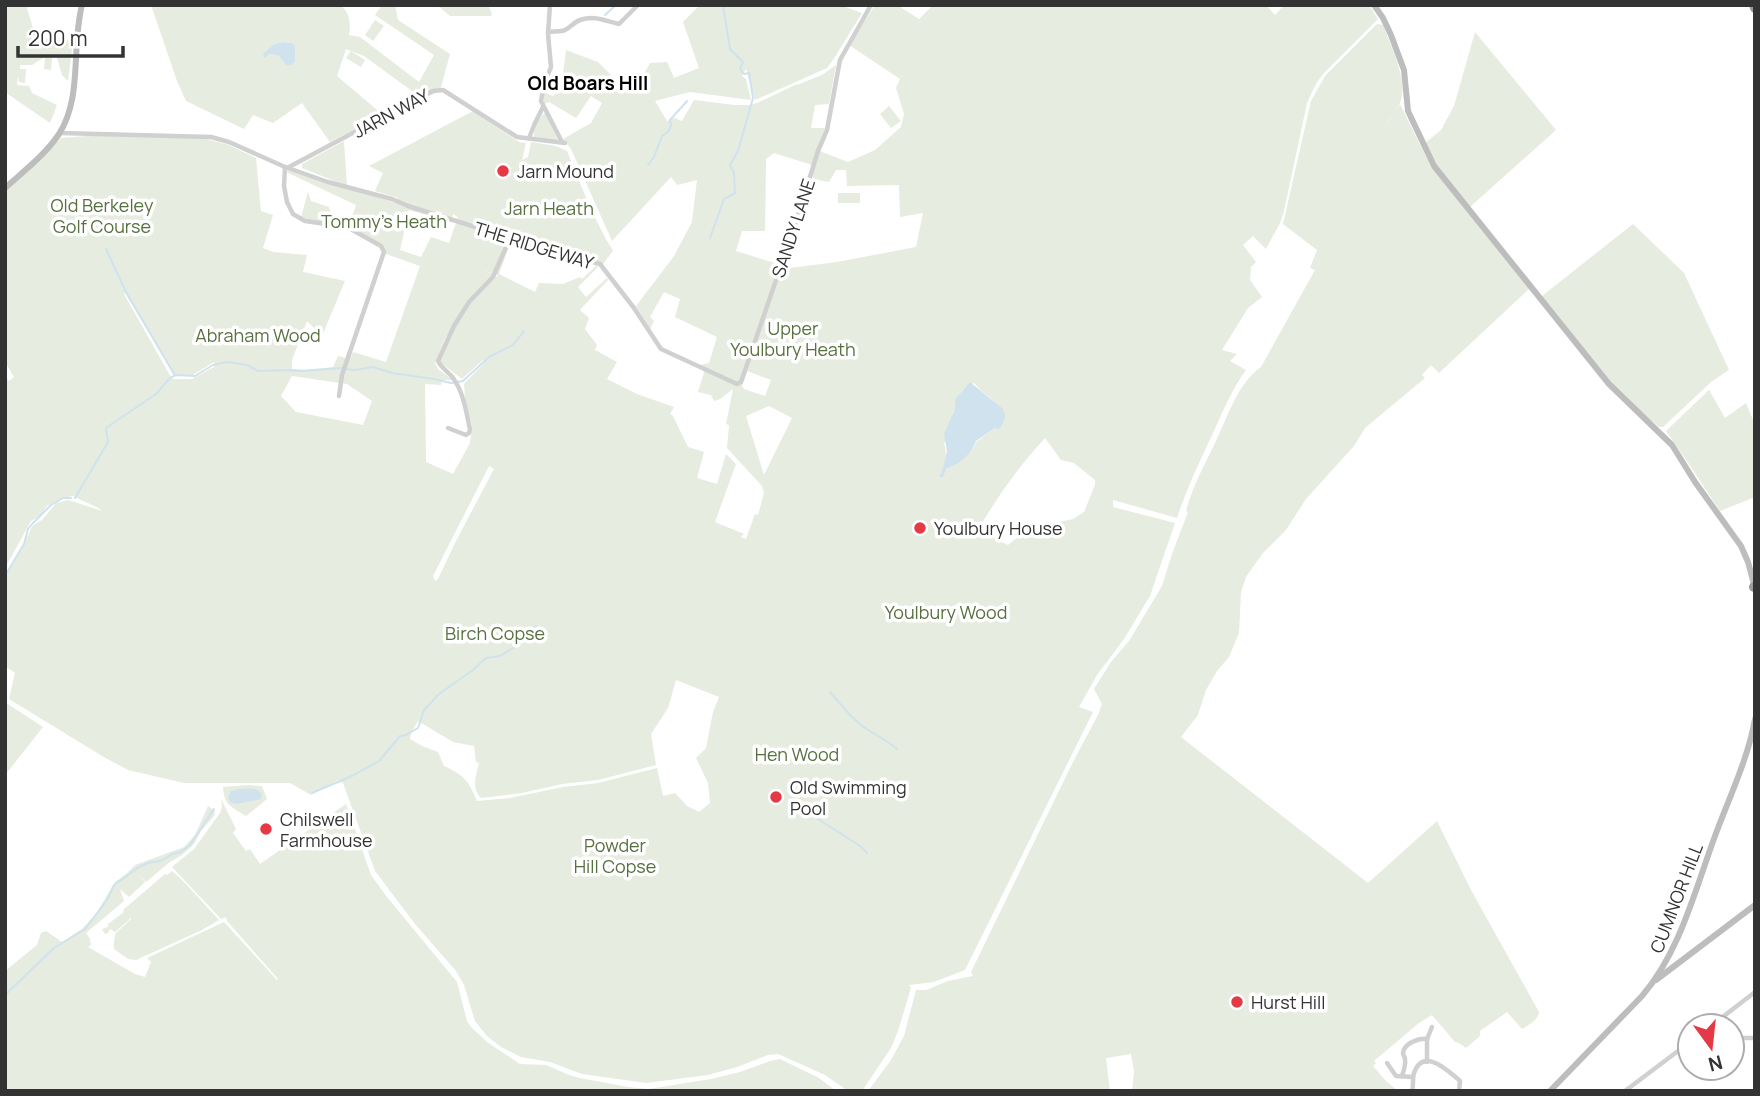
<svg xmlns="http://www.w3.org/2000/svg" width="1760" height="1096" viewBox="0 0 1760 1096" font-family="Manrope,sans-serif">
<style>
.green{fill:#e6ecdf;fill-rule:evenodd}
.water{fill:#cfe2ee}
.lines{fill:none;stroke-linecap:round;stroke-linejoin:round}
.stream{stroke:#cfe2ee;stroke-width:2}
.street{stroke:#d0d0d0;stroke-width:4.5}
.secondary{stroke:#bdbdbd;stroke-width:6}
.highway{stroke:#9a9a9a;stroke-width:10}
.poi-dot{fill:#e63946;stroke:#fff;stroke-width:2.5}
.labels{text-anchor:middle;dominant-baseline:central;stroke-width:7;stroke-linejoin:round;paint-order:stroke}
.street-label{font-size:18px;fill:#333;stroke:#fff}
.poi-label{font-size:18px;fill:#333;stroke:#fff;text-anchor:start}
.park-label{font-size:18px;fill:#56703f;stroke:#fff}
.neighbourhood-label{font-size:19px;font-weight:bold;fill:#000;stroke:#fff}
</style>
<rect width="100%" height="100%" fill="#fff"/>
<g class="green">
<polygon points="5,5 31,5 27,8 36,38 73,41 68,81 62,75 57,58 46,57 52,58 51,70 44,69 45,57 32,65 20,65 20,69 26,69 25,83 19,82 18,76 17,85 29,86 32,93 57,105 50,123 5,92"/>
<path d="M151 5H340C350 12 351 24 349 35L360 37 419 82 434 55 375 15 382 5H395L398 20 450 54 440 91 423 99 364 56 351 51 365 60 361 67 346 58 351 51 346 49 337 76 383 115 330 142 302 103 273 123 253 115 244 129 186 101 177 81ZM284 42 292 43 286 65 279 56 270 54 268 50 274 44Z"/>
<polygon points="437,5 488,5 492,14 491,16 450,16"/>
<path d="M700 5H840L862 13 833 60 827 68 755 100 746 69 742 76 746 79 751 100 690 92 655 101 667 121 675 118 682 121 694 100 735 105H749L757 103 797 84V85L822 75 836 65 829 104 815 105 811 128H825L817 150 848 162 875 150 901 127 904 114 896 88 900 79 849 45 875 5H897L919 19 933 5H1266L1275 15 1284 5H1317L1318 7 1320 5H1369L1378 19 1324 73C1316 82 1312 92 1307 103L1284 211 1280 223 1266 249 1253 236 1243 245 1256 262 1251 267 1250 280 1262 297 1248 308 1222 350 1237 354 1230 361 1246 370C1232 389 1223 411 1213 433 1200 461 1187 488 1177 518L1113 500V507L1175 523 1150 596 1124 639 1097 675 1079 707 1093 712 965 970 934 982 909 985 911 988 898 1031 891 1048 862 1091H848L825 1075 778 1054 768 1055 737 1067 708 1075 646 1083 582 1074 550 1062 521 1057 501 1047 487 1036 475 1021 464 985 456 971 415 924 375 871 343 783 338 780 311 795 290 783H184L128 770 102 756 9 699 15 673 5 666V578L23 547 32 526 42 520 56 503 68 500 102 511C96 505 82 502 74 496L62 498 47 506 40 516 31 521 5 568V377L9 381 14 377 5 362V192L41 159 61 138 99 135 180 137 206 139 229 145 256 158 261 211 273 215 263 248 273 252 307 255 303 272 345 281 322 336 307 321 292 360V369L308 370 333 367 338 356 350 359 353 352 386 362 420 266 386 254 383 246 349 226 356 205 286 172 289 170 396 203 398 198 375 191 383 173 369 166 473 111 519 142 526 143 522 160 528 157 531 142 556 146 567 151C581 185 594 220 613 251L603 264 509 236 511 241 499 274 535 292 539 283 563 284 580 277 582 279 597 265 598 267 578 287 586 297 607 278 608 280 580 310 589 318 585 329 597 345 595 350 617 362 607 379 637 394 674 407 670 414 673 416 688 447 704 452 697 478 717 484 726 454 736 464 715 522 744 534 741 537 746 539 755 514 758 515 764 493 762 486 727 448 729 425 726 424 733 389 720 399 714 401 711 395 698 392 704 373 701 365 709 363 717 337 675 317 680 299 664 292 650 317 654 321 650 329 636 306 674 256 692 222 697 180 677 185 671 177 612 241 571 149 563 139 591 123 602 103 591 96 576 118 549 102 544 104V92L553 96 561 89 566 50 598 62 619 83 628 89 634 82 644 81 643 76 650 63 667 62 674 78 699 68 683 22ZM774 153 812 165 813 179 829 182 836 170H846L847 186 899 185 900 217 923 213 916 247 837 262 781 269H777L778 264 736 251 742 231H765L766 159ZM409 210 452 222 453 214 458 217 449 243 431 237 421 257 400 250ZM482 270 498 275 470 303 457 324 440 362 462 379 483 360 485 362 464 384 465 398H464L472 425 470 443 453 474 426 462 425 384 441 385 442 380H453L438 369 435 363 444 341 460 313 493 274ZM125 293 175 376H191L214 362V367L192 379H172L124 294ZM747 371 771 380 765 396 744 389 742 386ZM292 376 347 384 372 401 363 425 296 412 281 396ZM974 383C994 406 1000 393 995 428L976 442 970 453 959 463 946 469 939 477C945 466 948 455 944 443L950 437 955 439 960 435 965 426 962 422 956 423 950 428 947 427C958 410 951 392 974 383ZM769 406 792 418 764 475 746 416ZM1045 438 1061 460 1074 463 1095 480V485L1084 512 1073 519 1054 523 1034 524 1008 545 978 530C997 497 1019 466 1045 438ZM489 466 494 469 456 541 438 579 435 581 433 576ZM676 680 719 697 713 712 706 748 696 758 708 783 710 803 699 812 687 806 675 793 663 796 657 768 598 783 563 787 510 798 477 801C468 780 465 776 444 766L438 752 422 746 410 739 411 733 418 721 453 742 474 746 476 762 479 763C476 776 471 788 481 798L522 793 562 784 598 780 656 765 651 734 668 708Z"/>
<polygon points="375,20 384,26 373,41 365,35"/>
<path d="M1377 24 1383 25C1391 46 1407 77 1401 100 1398 109 1389 119 1384 128L1400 104 1431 167 1527 285 1529 289 1439 373 1431 365 1422 375 1425 378 1365 428 1354 446 1306 499 1286 530 1263 553 1246 577 1241 592 1239 633 1229 657 1217 671 1206 690 1198 715 1181 737 1368 883 1437 821 1471 890 1539 1012C1538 1020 1529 1025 1522 1029L1507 1012 1480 1031V1036L1466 1048 1459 1043 1455 1042 1432 1015 1419 1023 1374 1061 1376 1063 1373 1066 1386 1081 1398 1091H1132L1134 1071 1131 1054 1106 1058 1110 1091H868L891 1060 904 1036 916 990H926L948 981 973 976 971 972 1073 762 1098 715 1102 704 1094 689 1111 662 1129 641 1162 586 1172 554 1188 512 1186 511C1193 485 1205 464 1216 441 1228 416 1238 383 1261 367L1315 270 1310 268 1317 250 1283 224 1311 101 1325 76Z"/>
<polygon points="1475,32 1556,130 1470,207 1436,165 1425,143 1441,130 1454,106"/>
<polygon points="889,106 901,121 891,128 880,114"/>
<path d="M545 113 558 140V142L534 137C534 128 538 118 545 113Z"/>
<polygon points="344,141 347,186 302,168 302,164"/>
<polygon points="308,192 311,201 329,207 333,223 311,221 301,217"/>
<rect x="838" y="193" width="22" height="10"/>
<polygon points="1633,224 1684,273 1729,370 1711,382 1663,427 1659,427 1632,404 1613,384 1542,296"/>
<polygon points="1709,390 1725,418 1746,403 1755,425 1755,497 1720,511 1687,461 1666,431"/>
<polygon points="5,702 43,727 5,775"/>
<path d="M249 785 262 786 267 799 246 816C232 807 224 806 223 787Z"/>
<polygon points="221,799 236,829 233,833 246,851 250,849 260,864 346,804 371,875 387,897 457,982 467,1021 471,1027 487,1042 520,1064 546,1065 569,1075 580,1078 628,1087 648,1089 711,1079 740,1072 770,1061 780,1059 819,1078 836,1091 5,1091 5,971 37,945 41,933 46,931 62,942 82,929 96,914 115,882 126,874 135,865 184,847 195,835 208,806 215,811 214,816 201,831 194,844 182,855 170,862 146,882 138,874 145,882 129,897 120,889 124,901 86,933 90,939 91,945 88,947 135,974 145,977 151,962 147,958 224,922 277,980 278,979 227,921 226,917 221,919 172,867 194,849 220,813 222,807"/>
<path d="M172 871 183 881 219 920 200 931 136 960 128 959 114 949C113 943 115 940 115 934L131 919 129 918V920L115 932 110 929 108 933 105 934 102 929 108 927V924L124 912 123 910 165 874 167 875Z"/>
</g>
<g class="water">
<polygon points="283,42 292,43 295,47 295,62 290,65 286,65 279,56 270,54 264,58 263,54 274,44"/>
<path d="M970 382 1002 408C1007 416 1005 421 999 429L995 428 976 441 970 453 959 463 946 469 943 477H939L943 468 947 451 944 434 954 411 956 398Z"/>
<path d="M239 789C248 789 258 786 262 795L261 799 236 804 230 802 228 797 231 791Z"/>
</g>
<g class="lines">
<g class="stream">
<polyline points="605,15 616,5"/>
<polyline points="648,165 654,157 662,136 669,131 671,125 670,120 687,101"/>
<polyline points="710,238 724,199 735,193 734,173 730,165 738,151 753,98 749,73 744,74 740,69 743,62 730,49 723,5"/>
<polyline points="106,249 126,292 174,374"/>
<polyline points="347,369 355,370 373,367 392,373 434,379 451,383 463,381 489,357 513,345 524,331"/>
<polyline points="75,498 108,442 106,428 156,394 170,378 176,375 195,376 213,365 227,362 235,363 247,365 258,371 289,370 301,371 341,368"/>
<polyline points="5,576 24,544 28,529 32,524 51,505 63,498 71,498"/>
<path d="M830 692C840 703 848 715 860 724 872 734 886 739 897 749"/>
<polyline points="312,793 352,776 379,761 400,736 406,735 418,728 424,710 439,694 473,670 486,658 500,656 516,646 536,626"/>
<polyline points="792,807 818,819 860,846 867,853"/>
<polyline points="5,995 54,948 85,929 107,900 114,885 139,867 148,863 163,860 172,854 181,852 190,845 214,809"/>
</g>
<g class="street">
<polyline points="550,5 548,34 551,67 544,85 541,101 562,142"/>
<path d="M548 32C553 31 561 32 565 30 571 27 574 22 580 20 595 15 605 21 619 24L638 5"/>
<polyline points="60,133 211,137 229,142 285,167 328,182 392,199 408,206 539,247 600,264 634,308 661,349 737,384 741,382 795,225 818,151 827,130 840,60 871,5"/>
<polyline points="529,138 535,123 543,107"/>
<polyline points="285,167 284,186 287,202 293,214 305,221 347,227 381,246 384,252 342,375 339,396"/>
<polyline points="289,167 422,96 433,91 443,90 517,137 565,143"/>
<path d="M448 428 466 435 469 433 470 429C466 412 464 393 453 378 449 372 442 369 438 361L454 326 469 302 493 277 510 238"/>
<polyline points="1711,1026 1755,992"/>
<polyline points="1732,1038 1755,1038"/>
<polyline points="1427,1062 1427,1039"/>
<polyline points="1387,1063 1396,1076 1413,1077"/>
<path d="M1402 1076C1404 1070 1406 1064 1405 1059 1405 1057 1403 1055 1403 1053 1404 1043 1419 1038 1427 1039L1432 1027"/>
<path d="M1412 1091C1414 1085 1412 1079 1414 1073 1423 1047 1447 1070 1458 1079L1460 1081 1459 1091"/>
<polyline points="1625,1091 1690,1042"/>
</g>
<g class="secondary">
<polyline points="1374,5 1383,18 1391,35 1404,70 1408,111 1434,166 1609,384 1672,445 1695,482 1741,546 1748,562 1755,588"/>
<path d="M5 188C24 171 45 155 59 134 83 96 71 47 82 5"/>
<polyline points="1656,980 1755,905"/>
<path d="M1550 1091 1642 996C1680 952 1695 890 1715 836 1729 798 1748 759 1755 719"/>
</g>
<g class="highway">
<polyline points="1754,5 1755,8"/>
<polyline points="1754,587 1755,587"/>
</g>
</g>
<g class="poi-dot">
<circle cx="503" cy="171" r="7"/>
<circle cx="920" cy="528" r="7"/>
<circle cx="776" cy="797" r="7"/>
<circle cx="266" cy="829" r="7"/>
<circle cx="1237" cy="1002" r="7"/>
</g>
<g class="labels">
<g class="street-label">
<text transform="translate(391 113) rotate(-28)">JARN WAY</text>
<text transform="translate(793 228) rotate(-72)">SANDY LANE</text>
<text transform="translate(534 245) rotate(17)">THE RIDGEWAY</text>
<text transform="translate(1676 898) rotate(-69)">CUMNOR HILL</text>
</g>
<g class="poi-label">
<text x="517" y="171">Jarn Mound</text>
<text x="934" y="528">Youlbury House</text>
<text x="790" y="787">Old Swimming<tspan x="790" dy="21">Pool</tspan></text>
<text x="280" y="819">Chilswell<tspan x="280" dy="21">Farmhouse</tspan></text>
<text x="1251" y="1002">Hurst Hill</text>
</g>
<g class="park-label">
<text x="102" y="205">Old Berkeley<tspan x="102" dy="21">Golf Course</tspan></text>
<text x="549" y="208">Jarn Heath</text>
<text x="384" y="221">Tommy's Heath</text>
<text x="793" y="328">Upper<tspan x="793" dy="21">Youlbury Heath</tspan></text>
<text x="258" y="335">Abraham Wood</text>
<text x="946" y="612">Youlbury Wood</text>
<text x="495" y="633">Birch Copse</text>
<text x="797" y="754">Hen Wood</text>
<text x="615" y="845">Powder<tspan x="615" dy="21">Hill Copse</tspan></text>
</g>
<g class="neighbourhood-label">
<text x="588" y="83">Old Boars Hill</text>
</g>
</g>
<rect width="1760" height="1096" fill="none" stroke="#333333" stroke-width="14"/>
<g transform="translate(1711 1047) rotate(165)"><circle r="33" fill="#ffffff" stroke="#adadad" stroke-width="2"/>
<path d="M0-5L12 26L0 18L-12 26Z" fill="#e63946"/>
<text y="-10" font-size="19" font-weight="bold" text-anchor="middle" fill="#333333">N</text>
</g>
<path d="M18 46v10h105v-10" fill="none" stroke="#333333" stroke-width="3.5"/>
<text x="28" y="46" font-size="21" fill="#333333" stroke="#ffffff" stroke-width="5" paint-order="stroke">200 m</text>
</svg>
